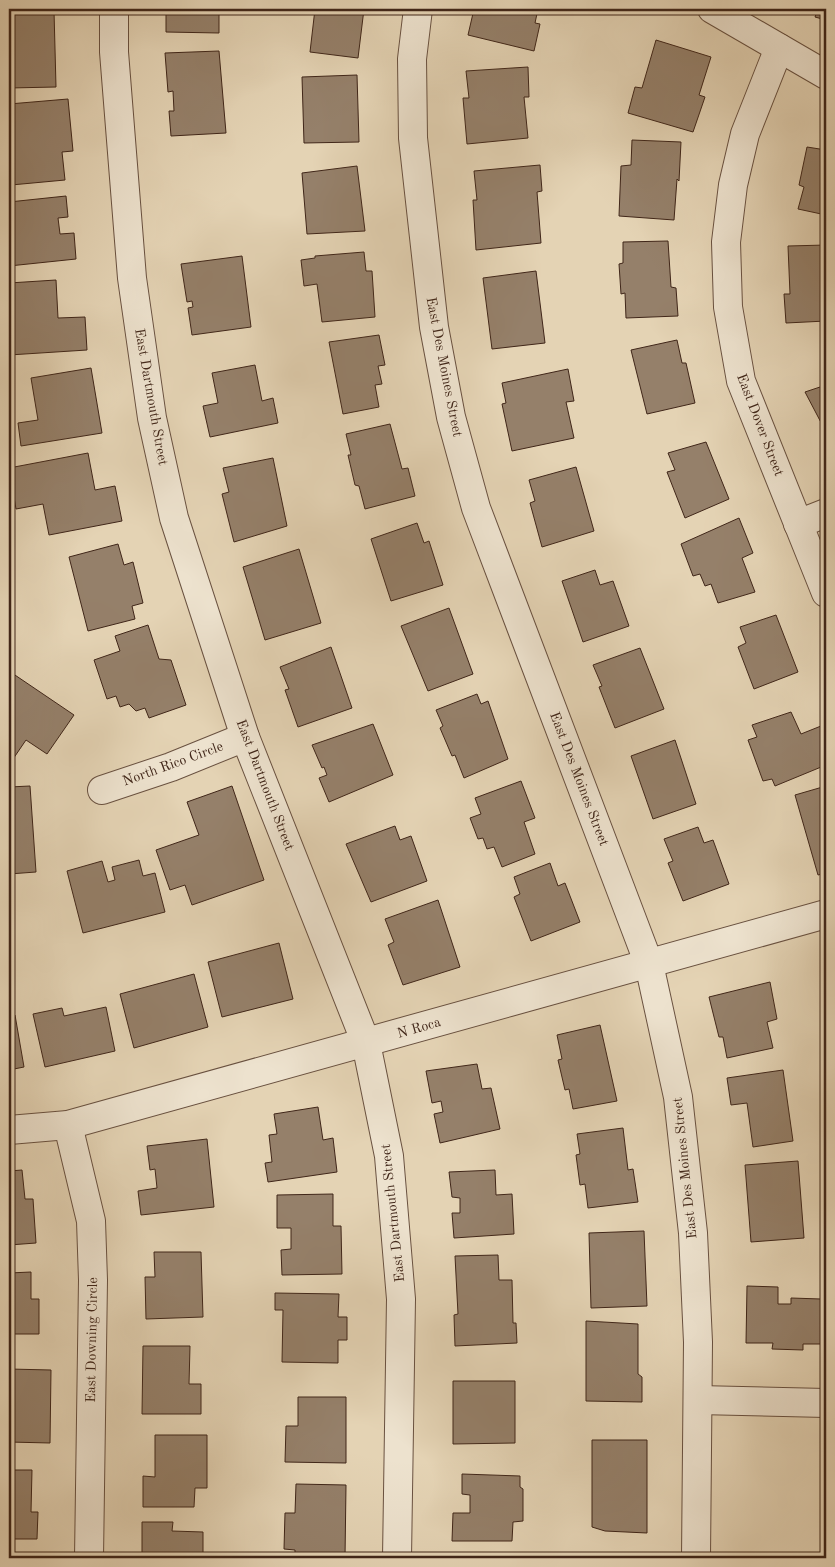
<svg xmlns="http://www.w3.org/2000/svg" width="835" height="1567" viewBox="0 0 835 1567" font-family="'Old Standard TT',serif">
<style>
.building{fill:#95806a;stroke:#402619}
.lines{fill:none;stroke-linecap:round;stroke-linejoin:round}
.minor-casing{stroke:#695140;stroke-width:30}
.minor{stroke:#ede2ce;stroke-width:28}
.labels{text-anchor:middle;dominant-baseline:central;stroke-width:5;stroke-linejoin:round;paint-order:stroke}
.street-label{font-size:14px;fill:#402619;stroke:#ede2ce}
</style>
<rect width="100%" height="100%" fill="#e4d3b4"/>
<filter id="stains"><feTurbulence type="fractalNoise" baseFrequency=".004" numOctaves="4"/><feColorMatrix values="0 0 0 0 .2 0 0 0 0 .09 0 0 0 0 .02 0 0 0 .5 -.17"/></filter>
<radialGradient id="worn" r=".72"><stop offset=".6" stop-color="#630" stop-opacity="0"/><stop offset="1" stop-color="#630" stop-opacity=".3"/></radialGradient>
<g class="building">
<polygon points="166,9 219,9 219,33 166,32"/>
<polygon points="315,9 364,9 358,58 310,52"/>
<polygon points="474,9 538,9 535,23 540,24 534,51 468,35"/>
<polygon points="818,9 826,9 826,20 815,17"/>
<polygon points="54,11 56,87 9,88 9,12"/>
<polygon points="656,40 711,57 699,95 705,97 693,132 628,113 635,87 642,88"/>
<polygon points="219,51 226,133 171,136 169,111 174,111 173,91 168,92 165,53"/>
<polygon points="528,67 529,97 524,97 528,138 467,144 463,98 469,98 466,71"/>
<polygon points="357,75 359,142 304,143 302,77"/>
<polygon points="68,99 73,151 62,152 65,180 11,185 9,164 9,104"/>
<polygon points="632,140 681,142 679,181 677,179 674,220 619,216 621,166 631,165"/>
<polygon points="807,147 826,150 826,215 798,209 804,187 799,185"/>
<polygon points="540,165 542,191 537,192 541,243 476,250 473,200 477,200 474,171"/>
<polygon points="357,166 365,231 307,234 302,173"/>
<polygon points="66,196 68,217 58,218 60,234 74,233 76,259 9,266 9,202"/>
<polygon points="668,241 671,287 676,288 678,316 626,318 625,293 621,294 619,264 623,263 623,242"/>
<polygon points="826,245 826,321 786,323 784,294 790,294 788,246"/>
<polygon points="364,252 366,271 372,271 375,317 322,322 317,284 304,286 301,260 315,258 315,256"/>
<polygon points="242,256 251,327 192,335 188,308 193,307 192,301 187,302 181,264"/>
<polygon points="536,271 545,343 492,349 483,278"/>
<polygon points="56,280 58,318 85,317 87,350 9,355 9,283"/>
<polygon points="379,335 385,365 378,366 382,384 375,385 379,407 343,414 329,342"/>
<polygon points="677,340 682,363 686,363 695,403 647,414 631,350"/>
<polygon points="255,365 262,401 273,398 278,423 210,437 203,406 218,403 212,373"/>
<polygon points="91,368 102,433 21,446 18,423 38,420 31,378"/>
<polygon points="568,369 574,401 566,402 574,438 512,451 502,404 506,403 502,383"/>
<polygon points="826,385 826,432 805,392"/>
<polygon points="390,424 402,469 408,468 415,496 365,509 359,486 355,485 348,455 351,455 346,434"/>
<polygon points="706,442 729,499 685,518 667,472 675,470 668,453"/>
<polygon points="88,453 95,490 115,486 122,521 49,535 43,504 16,509 9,468"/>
<polygon points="273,458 287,526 234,542 222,494 229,492 223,468"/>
<polygon points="576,467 594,531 542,547 530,503 535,501 529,480"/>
<polygon points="739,518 753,553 742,558 755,592 718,603 711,584 705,586 700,574 693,576 681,544"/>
<polygon points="417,523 424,543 429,541 443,585 391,601 371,539"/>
<polygon points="118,544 124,565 133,562 143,603 132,606 135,619 88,631 69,557"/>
<polygon points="299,549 321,623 265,640 243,567"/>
<polygon points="595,570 600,585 613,581 629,626 583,642 562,581"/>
<polygon points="449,608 473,674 428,691 401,626"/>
<polygon points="776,615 798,672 754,689 738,647 746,643 740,627"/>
<polygon points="148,625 159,659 171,660 186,705 149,718 145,708 136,711 129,704 120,707 116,696 107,699 94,660 120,651 115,636"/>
<polygon points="331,647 352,708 298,727 285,690 289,689 280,667"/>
<polygon points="640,648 664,709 615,728 599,687 602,686 593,665"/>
<polygon points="9,671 74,715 47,754 26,740 11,762 9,761"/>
<polygon points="477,694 481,704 488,701 508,759 464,778 455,755 452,756 440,728 443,726 436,710"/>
<polygon points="791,712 801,734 826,724 826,765 775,786 772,779 763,781 748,740 757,737 752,725"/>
<polygon points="373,724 393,775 329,802 319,778 327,775 324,767 322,768 312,745"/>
<polygon points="675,740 696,804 653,819 631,756"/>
<polygon points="521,781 535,818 524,822 535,854 502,867 494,847 487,849 483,838 478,839 470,818 481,814 475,798"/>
<polygon points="30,786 36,872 9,874 9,787"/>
<polygon points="232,786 264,880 192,905 185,885 170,890 156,850 199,835 187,802"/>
<polygon points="826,786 826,873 818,875 795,795"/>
<polygon points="395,826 400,840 411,836 427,881 371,902 346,844"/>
<polygon points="698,827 704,843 713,840 729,884 683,901 668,863 673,861 664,839"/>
<polygon points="139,860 143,876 155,873 165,912 83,933 67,871 102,861 108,882 115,880 112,867"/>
<polygon points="550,863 558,886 565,883 580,922 531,941 514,897 520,894 514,877"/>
<polygon points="438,900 460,967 403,985 388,945 394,942 385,919"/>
<polygon points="279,943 293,999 222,1017 208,962"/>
<polygon points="194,974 208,1027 134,1048 120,994"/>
<polygon points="770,982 777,1019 767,1022 773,1048 727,1058 723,1037 719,1037 709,997"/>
<polygon points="106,1007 115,1051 45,1067 33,1014 62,1008 64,1016"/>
<polygon points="15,1015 24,1067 9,1070 9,1016"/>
<polygon points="600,1025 617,1101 573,1109 569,1089 565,1090 558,1060 562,1059 557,1035"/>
<polygon points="477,1064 482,1089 491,1088 500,1129 440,1143 434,1114 443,1112 441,1101 432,1103 426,1071"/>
<polygon points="783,1070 793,1141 753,1147 747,1103 731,1105 727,1078"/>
<polygon points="318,1107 323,1140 333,1138 337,1172 268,1182 265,1163 272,1162 269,1135 277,1134 274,1114"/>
<polygon points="623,1128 628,1170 633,1169 638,1202 588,1208 585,1184 580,1185 576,1155 580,1154 577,1134"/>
<polygon points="207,1139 214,1207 141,1215 138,1191 157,1188 155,1169 150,1170 147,1146"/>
<polygon points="798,1161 804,1238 751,1242 745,1165"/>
<polygon points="22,1170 25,1199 33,1199 36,1243 9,1245 9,1171"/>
<polygon points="495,1170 496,1195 512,1194 514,1234 454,1238 452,1213 460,1213 460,1198 452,1197 449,1172"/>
<polygon points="333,1194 333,1226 341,1226 342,1274 282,1275 281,1250 291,1249 291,1228 277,1228 277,1195"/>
<polygon points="644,1231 647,1306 591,1308 589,1233"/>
<polygon points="154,1252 201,1252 203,1317 146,1319 145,1277 155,1277"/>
<polygon points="498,1255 499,1280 512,1280 513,1323 516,1323 517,1343 455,1346 454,1315 458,1314 455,1256"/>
<polygon points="31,1272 31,1299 39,1299 39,1334 9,1334 9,1273"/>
<polygon points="747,1286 778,1287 778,1304 791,1304 791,1298 821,1299 821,1307 826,1307 826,1344 803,1344 803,1350 772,1349 773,1343 746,1343"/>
<polygon points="275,1293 339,1294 338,1317 347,1317 347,1340 338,1340 338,1363 282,1362 283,1310 275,1310"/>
<polygon points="586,1321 638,1324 638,1374 642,1377 642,1402 586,1401"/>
<polygon points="143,1346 190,1346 189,1384 201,1384 201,1414 142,1414"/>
<polygon points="9,1369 51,1370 50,1443 9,1442"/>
<polygon points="453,1381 515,1381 515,1443 453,1444"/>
<polygon points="298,1397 346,1397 346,1463 285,1462 286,1426 298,1426"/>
<polygon points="155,1435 207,1435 207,1488 195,1488 194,1507 143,1507 143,1476 155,1477"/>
<polygon points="592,1440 647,1440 647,1533 605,1531 592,1527"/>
<polygon points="9,1470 32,1470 31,1512 38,1512 37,1539 9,1539"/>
<polygon points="462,1474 520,1476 520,1487 523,1489 523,1521 513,1522 512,1541 452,1541 453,1513 470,1513 470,1495 462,1494"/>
<polygon points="296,1484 346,1485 345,1558 295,1558 295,1550 284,1549 285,1513 295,1513"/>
<polygon points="142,1522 173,1522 172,1531 203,1532 203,1558 142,1558"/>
</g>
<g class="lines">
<g class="minor-casing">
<g id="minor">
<polyline points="114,9 114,52 132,278 152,418 174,518 245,737 366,1043 389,1156 401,1299 397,1558"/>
<polyline points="418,9 412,59 413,138 434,327 451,417 476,508 649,964 678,1097 693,1233 698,1342 696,1558"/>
<polyline points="712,9 826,75"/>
<polyline points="779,48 745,134 733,185 726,242 728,307 741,381 826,593"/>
<polyline points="798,524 826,513"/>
<polyline points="102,790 171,767 245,737"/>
<polyline points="68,1125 91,1221 93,1280 89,1558"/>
<polyline points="9,1130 68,1125 826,914"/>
<polyline points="698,1400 826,1403"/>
</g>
</g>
<use href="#minor" class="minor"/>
</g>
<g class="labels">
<g class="street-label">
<text transform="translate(444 367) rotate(79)">East Des Moines Street</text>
<text transform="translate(151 397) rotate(80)">East Dartmouth Street</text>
<text transform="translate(760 425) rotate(69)">East Dover Street</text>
<text transform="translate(173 764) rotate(-20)">North Rico Circle</text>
<text transform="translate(579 779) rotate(69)">East Des Moines Street</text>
<text transform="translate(265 785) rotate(69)">East Dartmouth Street</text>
<text transform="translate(419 1028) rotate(-16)">N Roca</text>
<text transform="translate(685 1168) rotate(-96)">East Des Moines Street</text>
<text transform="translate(393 1213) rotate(-96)">East Dartmouth Street</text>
<text transform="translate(92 1340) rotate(-89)">East Downing Circle</text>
</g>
</g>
<rect width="835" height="1567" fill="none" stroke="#e4d3b4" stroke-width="30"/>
<rect x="10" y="10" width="815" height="1547" fill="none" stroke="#402619" stroke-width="2.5"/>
<rect x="15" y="15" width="805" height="1537" fill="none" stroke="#402619"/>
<rect width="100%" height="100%" filter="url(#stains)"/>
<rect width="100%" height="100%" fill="url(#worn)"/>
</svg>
